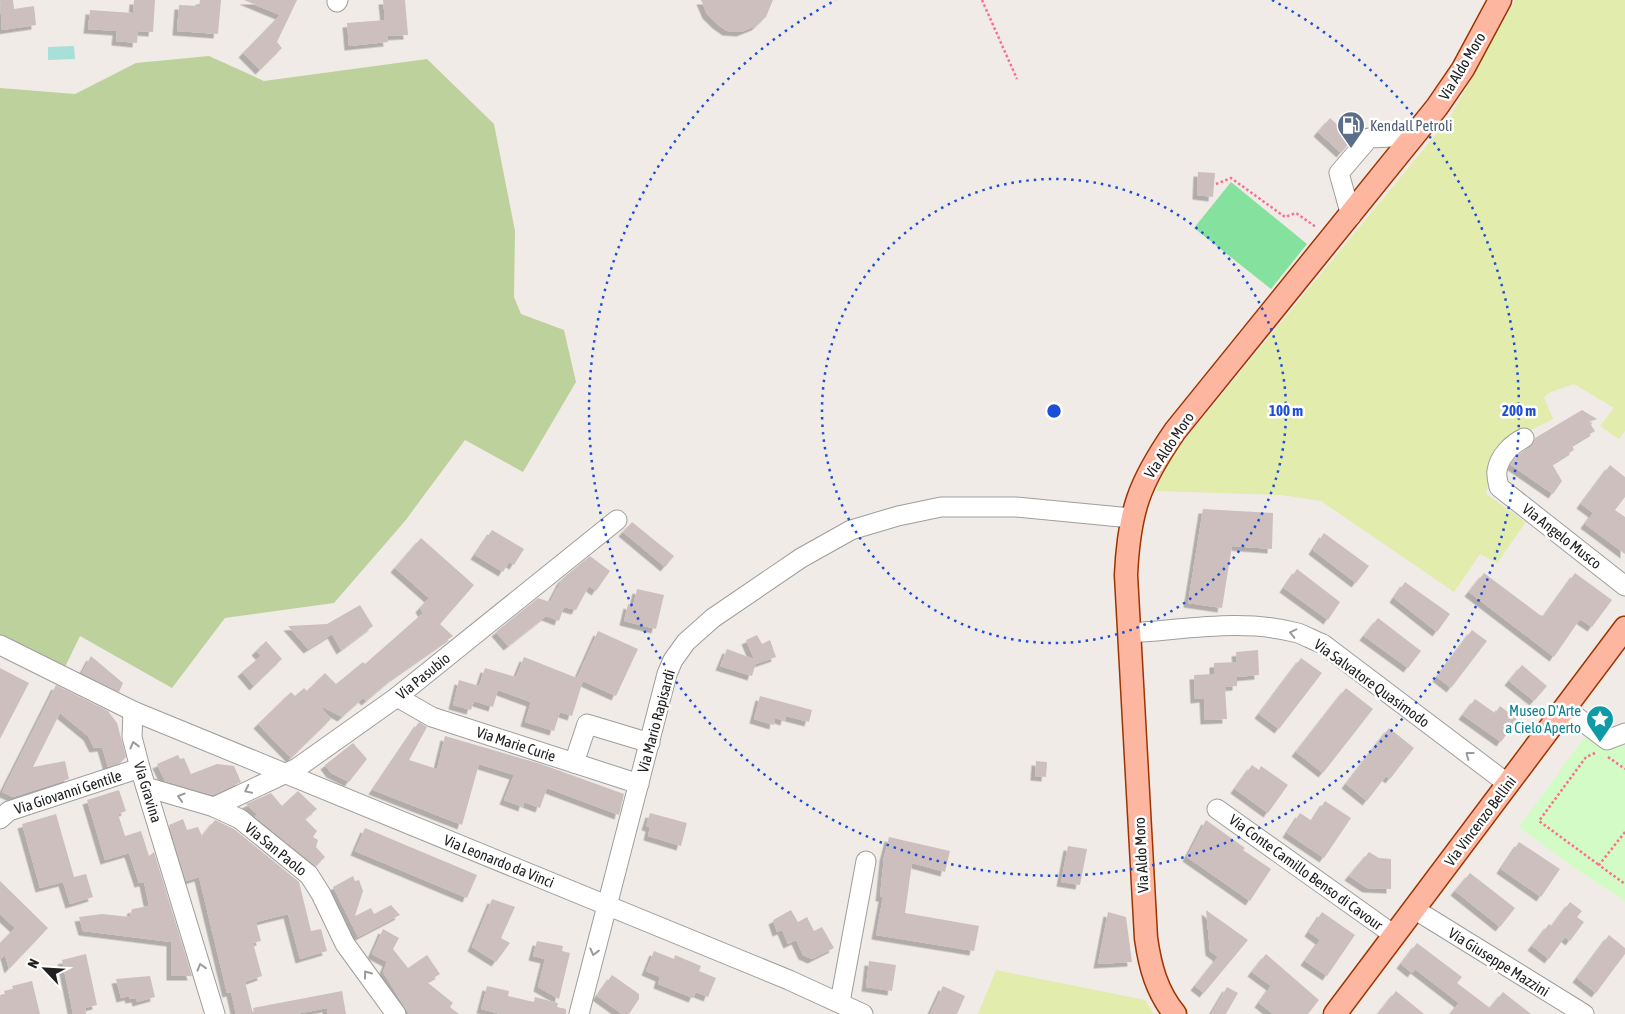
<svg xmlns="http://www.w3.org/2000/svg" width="1625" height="1014" viewBox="0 0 1625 1014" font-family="'Asap Condensed',sans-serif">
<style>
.grass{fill:#e1ecad}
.forest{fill:#bdd19c}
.park{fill:#d3fbc5}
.pitch{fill:#85e19e}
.water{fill:#a7dfd9}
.building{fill:#cdbfbd;filter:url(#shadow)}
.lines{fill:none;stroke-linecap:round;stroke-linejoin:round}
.minor-casing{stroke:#9e9e9e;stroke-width:21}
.major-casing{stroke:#9e3400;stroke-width:25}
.path{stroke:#fc6e8f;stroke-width:2.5;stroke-dasharray:2.5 2.5;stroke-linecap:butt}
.minor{stroke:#fff;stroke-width:19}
.major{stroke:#fdb6a0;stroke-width:22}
.oneway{stroke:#9b9b9b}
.ring{fill:none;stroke:#1d4ed8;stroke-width:2.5;stroke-dasharray:2.5 5}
.labels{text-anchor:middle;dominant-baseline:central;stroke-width:5;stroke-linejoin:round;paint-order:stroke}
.street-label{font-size:15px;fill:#212121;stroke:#fff}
.service-label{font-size:15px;fill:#4e5e75;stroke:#fff;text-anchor:start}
.culture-label{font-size:15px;fill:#0d838f;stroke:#fff;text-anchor:end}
.centre{fill:#1d4ed8;stroke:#fff;stroke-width:2.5}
.ring-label{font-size:15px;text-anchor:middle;font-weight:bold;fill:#1d4ed8;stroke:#fff;stroke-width:5;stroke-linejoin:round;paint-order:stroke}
</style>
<defs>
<filter id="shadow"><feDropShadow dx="-4.5" dy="4.5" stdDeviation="0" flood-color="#0004"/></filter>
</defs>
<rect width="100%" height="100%" fill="#f1ebe7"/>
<g class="grass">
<polygon points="1515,0 1625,0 1625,431 1619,439 1600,426 1614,408 1574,384 1551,392 1544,397 1553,419 1507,442 1493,459 1486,494 1526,522 1497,563 1480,554 1454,592 1321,501 1281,495 1156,491 1168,462 1181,444 1450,117"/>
<polygon points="996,970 1145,1000 1154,1014 978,1014"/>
</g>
<polygon class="forest" points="209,56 264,81 427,59 494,124 515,231 514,297 521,314 564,330 576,382 523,472 465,440 405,521 334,603 225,618 172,688 80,636 64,669 0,636 0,88 75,94 136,63"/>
<polygon class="park" points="1597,720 1608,728 1625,723 1625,901 1576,869 1519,827"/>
<polygon class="pitch" points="1231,182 1307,244 1271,289 1194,228"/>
<polygon class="water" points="74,46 75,59 48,60 48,47"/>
<g class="building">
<polygon points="0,0 13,0 14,9 34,6 36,25 2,30"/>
<polygon points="134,0 155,0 153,32 138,31 137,43 116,41 117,31 88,29 90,10 133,13"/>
<polygon points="200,0 221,0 218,34 177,31 179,5 199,6"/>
<polygon points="244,0 297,0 277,42 282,48 260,70 243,53 280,15"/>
<polygon points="383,0 405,0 408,35 387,36 388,42 349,46 347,23 385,20"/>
<polygon points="701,0 773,0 766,17 756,26 741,32 727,31 717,24 707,14"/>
<polygon points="1330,118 1345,132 1347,128 1356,135 1341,153 1318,132"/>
<polygon points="1198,172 1215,173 1213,197 1197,195"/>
<polygon points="1582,410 1597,419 1589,422 1595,431 1572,445 1574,450 1552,464 1562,481 1553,494 1511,465 1518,455 1533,444 1535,438"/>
<polygon points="1610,465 1625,477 1625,497 1615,510 1625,517 1625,554 1585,524 1593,513 1581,504"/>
<polygon points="1203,509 1273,513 1272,549 1232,546 1222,608 1188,603"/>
<polygon points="632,522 674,556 665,567 623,532"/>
<polygon points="492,530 524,549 514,565 509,562 503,572 475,555"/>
<polygon points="1324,533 1369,566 1356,583 1313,550"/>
<polygon points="421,538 474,585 440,624 453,636 393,678 366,701 363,698 342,717 319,705 331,719 291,758 258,724 291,692 295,696 304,688 307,691 325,673 336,684 363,662 365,664 423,613 420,608 429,598 395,568"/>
<polygon points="590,556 610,571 596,591 589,586 576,610 564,607 559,621 546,616 508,646 496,632 538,598 550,602 562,579"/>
<polygon points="1297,569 1340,602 1328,620 1284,588"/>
<polygon points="1484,573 1540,615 1544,616 1575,573 1612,600 1592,627 1580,619 1554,657 1469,592"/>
<polygon points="1405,582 1450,614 1437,632 1394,598"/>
<polygon points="637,589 664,595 656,629 624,621 628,604 633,606"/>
<polygon points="360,605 373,626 341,650 332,634 308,649 288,626 327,624"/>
<polygon points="1378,618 1421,651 1408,668 1364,636"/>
<polygon points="1472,630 1487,641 1451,688 1437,677"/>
<polygon points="598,631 638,649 616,696 583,681 572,716 560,712 554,731 525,722 531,702 498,690 493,707 474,701 471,710 453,705 459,680 479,686 485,668 516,677 524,657 577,678"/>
<polygon points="757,635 762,644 770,640 776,657 756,664 756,663 752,676 720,666 727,649 754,659 746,640"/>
<polygon points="266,641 282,659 254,686 242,672 261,656 256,651"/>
<polygon points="1258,650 1259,675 1237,677 1237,686 1225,687 1227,719 1205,720 1204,698 1195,699 1194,675 1214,674 1214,663 1237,662 1236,652"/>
<polygon points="91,656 123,683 119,692 82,673"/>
<polygon points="1301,658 1322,673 1279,729 1259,714"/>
<polygon points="1522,665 1547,686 1534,701 1509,681"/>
<polygon points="0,668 29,683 0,739"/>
<polygon points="56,685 108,711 117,723 126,757 120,763 108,767 102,747 94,748 88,736 60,713 33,767 65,761 69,779 13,797 2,792"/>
<polygon points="1346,688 1373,709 1323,773 1296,752"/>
<polygon points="760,696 812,710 809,722 786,716 785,721 775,718 774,725 754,719"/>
<polygon points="1475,699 1495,713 1500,706 1517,719 1501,742 1463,715"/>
<polygon points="419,722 427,727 409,760 437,769 445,736 541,764 624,794 619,815 547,788 540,808 524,802 523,807 504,800 514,775 479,764 462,825 373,790"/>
<polygon points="1389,728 1414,748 1390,779 1386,776 1367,801 1346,784"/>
<polygon points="353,743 367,759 349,782 331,773 325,765"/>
<polygon points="178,755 180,759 184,758 191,774 217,764 234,766 241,782 213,795 165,781 157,764"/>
<polygon points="1036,761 1047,762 1046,777 1035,776"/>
<polygon points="1252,765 1259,770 1261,766 1288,785 1268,813 1235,789"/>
<polygon points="119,790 126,811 118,814 125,836 141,831 149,856 154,852 192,976 171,976 171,942 83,931 79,917 102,914 130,917 132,909 149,906 144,882 139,883 129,853 105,860 87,800"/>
<polygon points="298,791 317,809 305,819 317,831 313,837 318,840 316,847 325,857 316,866 255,817 257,814 246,804 271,793 282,806"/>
<polygon points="1325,801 1351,818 1324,858 1287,833 1300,813 1312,821"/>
<polygon points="650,813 687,823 681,846 648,836 650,827 646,826"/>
<polygon points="56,814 74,877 86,874 93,897 70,904 63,882 40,888 22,824"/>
<polygon points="183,819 187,830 198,827 202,836 215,820 234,829 299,882 311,931 321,929 327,951 300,959 288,914 256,922 261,941 253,943 262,976 245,982 253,1014 236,1014 231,992 227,993 199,877 186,881 169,825"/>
<polygon points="1206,820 1245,848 1243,850 1271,869 1250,901 1187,857"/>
<polygon points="365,828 477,875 467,898 355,851"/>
<polygon points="889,837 950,851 945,872 912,863 905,913 979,926 974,951 876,935 883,897 880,897 884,857"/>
<polygon points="1519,842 1560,869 1541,897 1501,869"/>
<polygon points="1068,846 1087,849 1080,885 1061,882"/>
<polygon points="1369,852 1379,858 1391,859 1391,889 1367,888 1349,876"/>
<polygon points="1470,873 1515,908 1500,927 1455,891"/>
<polygon points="353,876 355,881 359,880 363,891 355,916 371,908 374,914 391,905 400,915 358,937 333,887"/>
<polygon points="0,881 48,928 9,969 5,955 0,960 0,943 15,928 0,914"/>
<polygon points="492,899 515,907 501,938 510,943 496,962 472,947"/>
<polygon points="1570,902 1582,911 1577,917 1584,922 1570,941 1565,937 1549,959 1532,946 1549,924 1552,926"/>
<polygon points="791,910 798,922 807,917 814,931 822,927 834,948 812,959 803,955 796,940 788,944 782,930 777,932 773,920"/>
<polygon points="1206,910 1248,940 1204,993 1195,986 1218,957 1210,951"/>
<polygon points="1108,912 1126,917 1132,962 1098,964"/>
<polygon points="1322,912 1355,935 1327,976 1305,961 1320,940 1309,932"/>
<polygon points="383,929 399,938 393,949 408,968 427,955 440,974 427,982 453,1003 450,1007 459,1014 409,1014 383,972 387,962 372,954"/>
<polygon points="1609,935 1625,948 1625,954 1596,993 1577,978"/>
<polygon points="537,941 563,946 562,951 570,953 559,999 538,987 545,959 533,956"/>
<polygon points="1417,943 1462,977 1457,983 1490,1008 1503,992 1531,1014 1450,1014 1459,1003 1415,969 1412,973 1401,964"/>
<polygon points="654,951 674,959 675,955 701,966 699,971 716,978 708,997 696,992 693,998 658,984 660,977 646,971"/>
<polygon points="86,954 97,1005 85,1008 86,1014 73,1014 62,960"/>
<polygon points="1266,954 1319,1000 1308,1014 1273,1014 1259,1003 1271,986 1252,972"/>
<polygon points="869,961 896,965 892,991 866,987"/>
<polygon points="612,975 639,994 639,999 629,1014 622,1014 597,996"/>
<polygon points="150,976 155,997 137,1002 136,998 130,999 129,996 121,998 116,979"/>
<polygon points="32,981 40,1014 0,1014 0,997 5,996 4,991 13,989 12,986"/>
<polygon points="487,986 509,991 508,996 534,1002 535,997 558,1003 557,1007 566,1009 566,1014 501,1014 481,1009"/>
<polygon points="943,986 965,996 957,1014 930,1014"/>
<polygon points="1227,987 1238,993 1226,1014 1211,1014"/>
<polygon points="342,991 346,1014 328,1014 327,1008 296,1014 254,1014 253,1008"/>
<polygon points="1396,991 1424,1014 1378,1014"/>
</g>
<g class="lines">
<g class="minor-casing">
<g id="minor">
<polyline points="337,2 338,0"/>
<polyline points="1351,216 1339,173 1369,138 1415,136"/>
<path d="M1524 438C1512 444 1499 456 1497 471 1496 475 1498 482 1499 487L1625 586"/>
<path d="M1129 633C1183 630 1244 618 1298 633 1306 636 1315 641 1323 644L1508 784"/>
<polyline points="0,645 133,711 789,980 863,1014"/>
<polyline points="397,697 432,717 639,784"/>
<polyline points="1565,708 1607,740 1625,733"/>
<polyline points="133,711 132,737 140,768 215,1014"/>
<polyline points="574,763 587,724 650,743"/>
<polyline points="146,787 214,807 240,819 309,875 321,894 345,944 396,1014"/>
<polyline points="214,807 297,768 397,697 617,520"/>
<polyline points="1217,809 1394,935"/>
<polyline points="0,819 9,811 140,768"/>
<polyline points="1414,909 1584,1014"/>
<polyline points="840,1002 866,861"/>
<polyline points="579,1014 667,674 673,660 686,642 713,618 801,558 851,530 898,516 941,507 1016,507 1131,518"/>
</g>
</g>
<g class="major-casing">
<g id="major">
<path d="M1175 1014C1157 992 1150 967 1146 938L1126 575C1129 511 1139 483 1175 431L1437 107 1463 69 1500 0"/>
<polyline points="1335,1014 1625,628"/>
</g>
</g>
<g class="path">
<polyline points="982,0 1017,79"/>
<polyline points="1216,184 1231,178 1285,217 1296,213 1316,227"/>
<polyline points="1595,753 1586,757 1539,821 1599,865"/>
<polyline points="1608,757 1625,769"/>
<polyline points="1625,832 1599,865 1625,884"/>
</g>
<use href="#minor" class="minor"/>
<use href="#major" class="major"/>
</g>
<defs><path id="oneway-chevron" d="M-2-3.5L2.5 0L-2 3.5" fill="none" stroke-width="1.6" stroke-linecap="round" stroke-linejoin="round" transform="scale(1.25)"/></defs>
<g class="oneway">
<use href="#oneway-chevron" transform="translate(1293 633) rotate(-167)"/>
<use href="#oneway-chevron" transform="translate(134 745) rotate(-104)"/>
<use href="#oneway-chevron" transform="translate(1469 755) rotate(-143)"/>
<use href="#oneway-chevron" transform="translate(248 790) rotate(154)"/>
<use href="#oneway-chevron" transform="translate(181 797) rotate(-163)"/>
<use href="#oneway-chevron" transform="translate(594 952) rotate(104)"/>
<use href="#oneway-chevron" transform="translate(201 967) rotate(-107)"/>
<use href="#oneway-chevron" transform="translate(367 974) rotate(-126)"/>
</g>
<g class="ring">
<circle cx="1054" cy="411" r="232"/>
<path d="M1272 0A465 465 0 1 1 836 0"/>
</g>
<defs>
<g id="fuel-pin" transform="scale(1.4375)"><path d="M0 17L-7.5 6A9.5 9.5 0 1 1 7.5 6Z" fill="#5c6f8a" stroke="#fff"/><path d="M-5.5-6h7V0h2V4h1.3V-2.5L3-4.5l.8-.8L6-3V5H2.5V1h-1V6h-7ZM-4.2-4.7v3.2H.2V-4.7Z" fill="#fff"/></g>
<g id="sight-pin" transform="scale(1.4375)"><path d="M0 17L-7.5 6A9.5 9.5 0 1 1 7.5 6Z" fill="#0f9aa8" stroke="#fff"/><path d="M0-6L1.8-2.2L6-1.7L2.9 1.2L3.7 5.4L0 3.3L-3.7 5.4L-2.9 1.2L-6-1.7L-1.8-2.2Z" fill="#fff"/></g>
</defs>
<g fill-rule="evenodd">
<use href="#fuel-pin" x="1351" y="125"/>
<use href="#sight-pin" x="1600" y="719"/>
</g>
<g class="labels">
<g class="street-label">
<text transform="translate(1462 66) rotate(-59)">Via Aldo Moro</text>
<text transform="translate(1169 445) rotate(-56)">Via Aldo Moro</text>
<text transform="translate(1562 536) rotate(38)">Via Angelo Musco</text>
<text transform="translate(423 676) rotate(-39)">Via Pasubio</text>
<text transform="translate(1372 683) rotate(36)">Via Salvatore Quasimodo</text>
<text transform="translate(656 721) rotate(-75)">Via Mario Rapisardi</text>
<text transform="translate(516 744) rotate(18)">Via Marie Curie</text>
<text transform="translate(68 792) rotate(-18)">Via Giovanni Gentile</text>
<text transform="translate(148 792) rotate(73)">Via Gravina</text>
<text transform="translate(1480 821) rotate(-53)">Via Vincenzo Bellini</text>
<text transform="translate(276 849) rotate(39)">Via San Paolo</text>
<text transform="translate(1141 855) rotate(-93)">Via Aldo Moro</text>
<text transform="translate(499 861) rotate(22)">Via Leonardo da Vinci</text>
<text transform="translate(1306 872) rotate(36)">Via Conte Camillo Benso di Cavour</text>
<text transform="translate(1499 962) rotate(32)">Via Giuseppe Mazzini</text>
</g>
<g class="service-label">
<text x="1370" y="125">Kendall Petroli</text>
</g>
<g class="culture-label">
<text x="1581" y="710">Museo D'Arte<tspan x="1581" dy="17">a Cielo Aperto</tspan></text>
</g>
</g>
<circle cx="1054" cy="411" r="8" class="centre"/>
<g class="ring-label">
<text x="1286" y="416">100 m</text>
<text x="1519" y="416">200 m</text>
</g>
<g transform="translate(45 969) rotate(295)" stroke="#ffffff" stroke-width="4" paint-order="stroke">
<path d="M0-4L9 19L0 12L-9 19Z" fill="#212121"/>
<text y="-8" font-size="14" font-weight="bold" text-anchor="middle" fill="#212121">N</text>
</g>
</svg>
